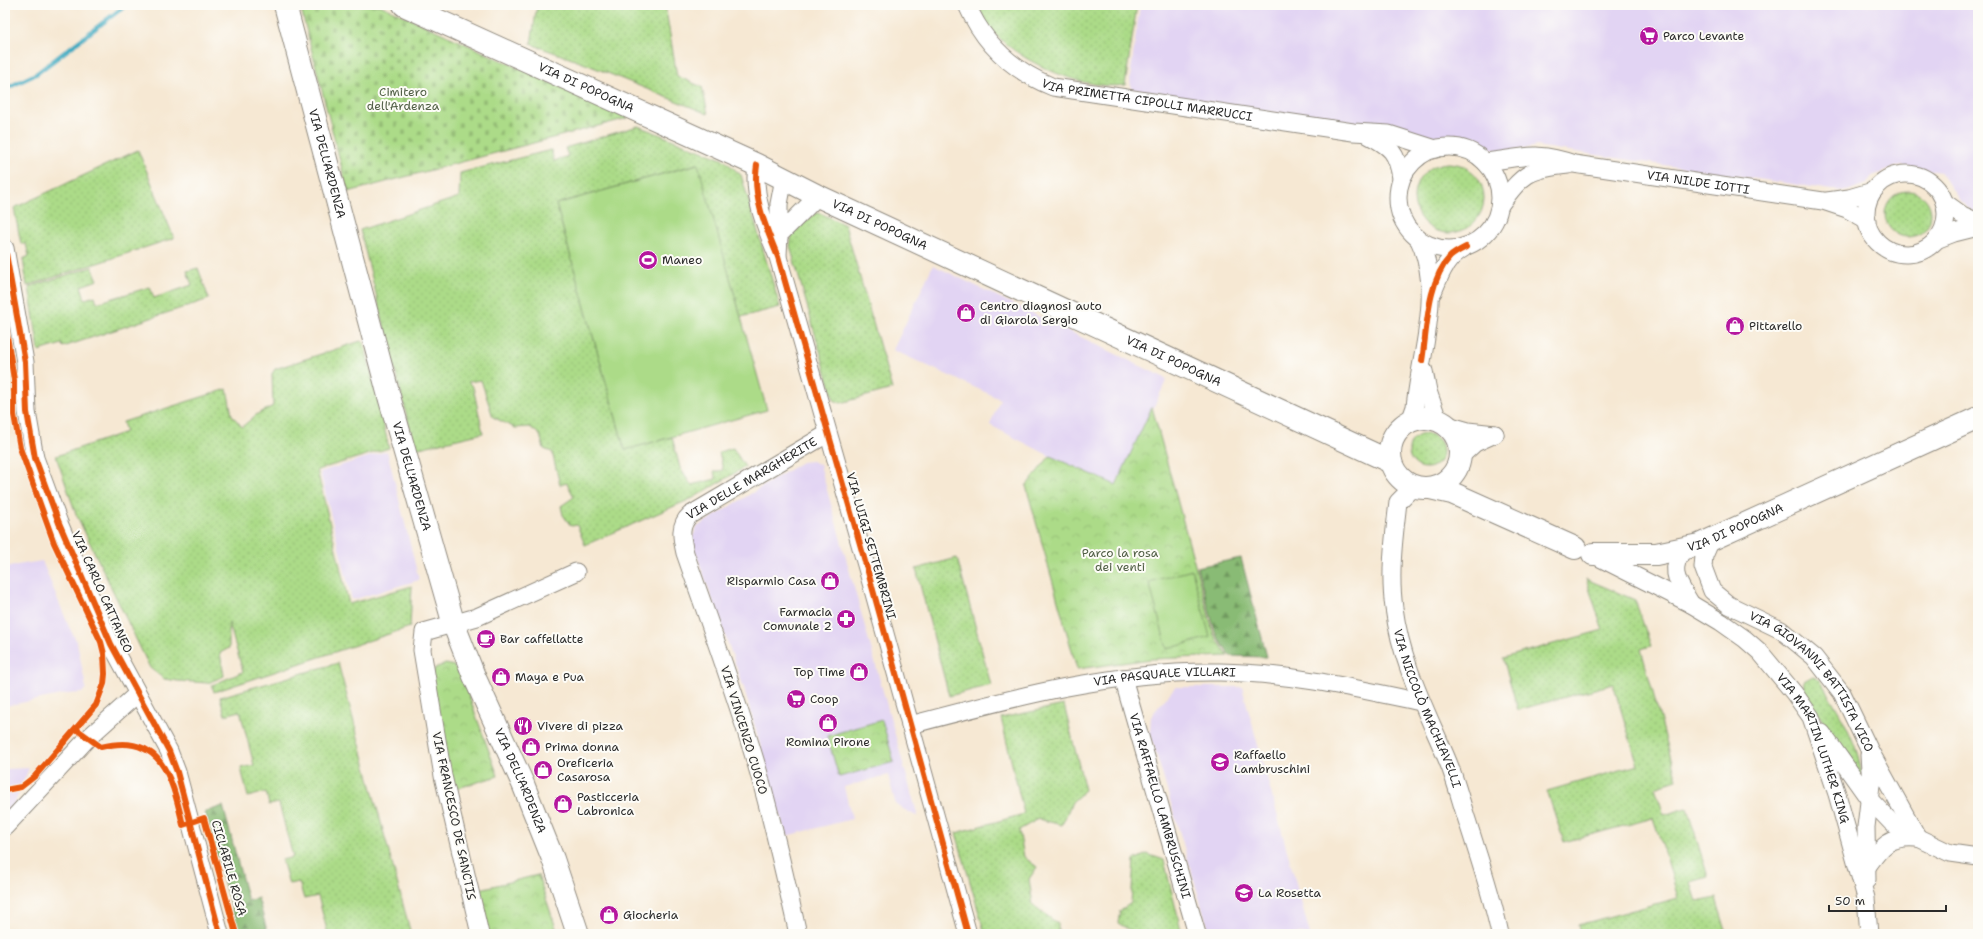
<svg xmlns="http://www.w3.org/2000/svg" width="1983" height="939" viewBox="0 0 1983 939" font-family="'Shantell Sans',sans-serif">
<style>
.built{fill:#e2d4f3}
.grass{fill:url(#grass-dots);stroke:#6c835a}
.forest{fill:url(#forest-firs);stroke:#5a7350}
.cemetery{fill:url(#cemetery-stones);stroke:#6c835a}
.park{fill:url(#park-crowns);stroke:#6c835a}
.pitch{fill:#acdb88;stroke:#6c835a}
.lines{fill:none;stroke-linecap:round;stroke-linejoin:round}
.stream{stroke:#41abc1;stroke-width:4.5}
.street-casing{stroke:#908a7f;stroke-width:19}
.secondary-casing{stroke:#908a7f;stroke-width:24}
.street{stroke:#fff;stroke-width:17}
.secondary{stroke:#fff;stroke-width:22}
.cycleway-casing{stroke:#fdfcf7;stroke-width:8}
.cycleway{stroke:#e8590c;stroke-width:6}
.labels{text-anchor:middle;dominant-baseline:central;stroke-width:4;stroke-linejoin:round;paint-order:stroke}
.poi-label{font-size:12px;fill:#2b2b2b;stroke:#fdfcf7;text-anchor:start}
.street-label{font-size:12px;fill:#2b2b2b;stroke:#fdfcf7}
.park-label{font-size:12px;fill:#526047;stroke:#fdfcf7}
</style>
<defs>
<pattern id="grass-dots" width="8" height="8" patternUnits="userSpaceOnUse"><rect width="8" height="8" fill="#acdb88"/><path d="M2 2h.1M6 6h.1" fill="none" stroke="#94bc76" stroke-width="1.8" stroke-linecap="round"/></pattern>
<pattern id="forest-firs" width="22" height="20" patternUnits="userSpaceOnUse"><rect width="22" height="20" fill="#89bb74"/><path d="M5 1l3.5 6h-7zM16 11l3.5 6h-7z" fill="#70985f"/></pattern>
<pattern id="cemetery-stones" width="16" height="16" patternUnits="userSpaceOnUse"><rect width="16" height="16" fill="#acdb88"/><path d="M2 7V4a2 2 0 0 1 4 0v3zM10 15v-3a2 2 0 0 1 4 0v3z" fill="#94bc76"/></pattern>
<pattern id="park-crowns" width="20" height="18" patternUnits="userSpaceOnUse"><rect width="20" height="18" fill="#acdb88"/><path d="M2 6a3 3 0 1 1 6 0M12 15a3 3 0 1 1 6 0" fill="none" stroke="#94bc76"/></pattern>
</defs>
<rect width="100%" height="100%" fill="#fdfcf7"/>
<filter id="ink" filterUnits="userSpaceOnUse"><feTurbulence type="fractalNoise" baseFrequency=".025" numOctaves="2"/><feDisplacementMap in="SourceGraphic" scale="8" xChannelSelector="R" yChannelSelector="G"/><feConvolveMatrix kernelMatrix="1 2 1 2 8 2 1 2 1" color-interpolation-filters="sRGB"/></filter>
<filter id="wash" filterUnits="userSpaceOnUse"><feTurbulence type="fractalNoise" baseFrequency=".012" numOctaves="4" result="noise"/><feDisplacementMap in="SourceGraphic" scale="16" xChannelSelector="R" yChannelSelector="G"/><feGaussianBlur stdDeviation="0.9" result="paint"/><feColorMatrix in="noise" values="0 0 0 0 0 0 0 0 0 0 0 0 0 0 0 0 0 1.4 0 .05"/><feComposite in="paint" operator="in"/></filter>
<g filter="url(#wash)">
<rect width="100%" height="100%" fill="#f6e8d3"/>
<g class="built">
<polygon points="1140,5 1978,5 1978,212 1972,211 1961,202 1940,172 1901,165 1872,176 1866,184 1847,191 1832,190 1536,146 1506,153 1496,151 1474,139 1457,135 1430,137 1417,135 1403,128 1289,115 1131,89 1130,78"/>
<polygon points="933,265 1167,379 1116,486 1050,456 990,425 1000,399 893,350"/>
<polygon points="387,451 419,580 352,600 320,472"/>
<polygon points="812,461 820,465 918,817 896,805 888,775 844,787 852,819 786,836 744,688 691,540 697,527 802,462"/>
<polygon points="42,561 69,627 77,642 86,688 82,693 66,694 5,706 5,567"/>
<polygon points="1175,687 1242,687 1310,934 1210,934 1150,733 1151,716"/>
<polygon points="29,768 8,819 5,820 5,769"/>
</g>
<g class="grass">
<polygon points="537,5 665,5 677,76 702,87 708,114 588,65 531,44"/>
<path d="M978 5H1137L1125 85C1084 91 1023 63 995 34 987 27 982 15 978 5Z"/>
<polygon points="638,126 724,160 741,175 780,307 741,317 697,164 556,204 625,450 672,437 680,468 691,485 716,479 714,472 723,470 719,452 733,448 745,467 693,498 585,545 577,525 571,526 563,515 561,506 574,497 567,483 560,485 552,452 544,449 540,435 530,427 515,428 493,417 481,380 468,382 473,387 483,433 415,449 360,230 459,197 460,173 551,150 554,161 568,156 565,148"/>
<polygon points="138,150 174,238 27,286 23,259 29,256 26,244 21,244 14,208"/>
<circle cx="1449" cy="198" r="35"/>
<circle cx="1908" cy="214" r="23"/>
<polygon points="816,213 822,214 845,225 892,389 841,403 834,400 790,246 792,234"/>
<polygon points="92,267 98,280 81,286 85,299 95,296 97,303 150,287 154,298 192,285 187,271 198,268 209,299 63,347 62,344 39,351 29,287"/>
<polygon points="361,341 364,343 389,448 317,470 349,604 412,586 410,627 214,692 212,685 243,672 229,623 229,648 220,653 224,676 208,683 178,681 164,679 150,668 76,514 56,456 126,432 123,422 227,389 232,415 242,427 256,415 273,406 272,374 275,369"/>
<circle cx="1426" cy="451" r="17"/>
<polygon points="957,558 991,685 949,696 916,569"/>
<polygon points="1586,579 1635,600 1651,646 1641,649 1677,780 1655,787 1664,815 1687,808 1708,877 1691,882 1697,902 1716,898 1727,934 1580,934 1578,925 1678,898 1667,859 1653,818 1564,842 1547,791 1638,765 1613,684 1518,710 1503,658 1603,630"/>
<polygon points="338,663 411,934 328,934 318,896 304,899 299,882 289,884 282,860 293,857 279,803 269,805 266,792 248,797 241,768 254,765 240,711 225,715 220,697"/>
<path d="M1813 676 1816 677 1820 680C1838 711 1860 743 1862 780L1803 690 1804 681Z"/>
<polygon points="1064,705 1085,790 1072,802 1062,825 1038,819 1019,830 1024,857 1037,867 1029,879 1033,905 1058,924 1058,934 985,934 956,833 1024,814 1001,718"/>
<polygon points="1147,854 1164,860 1182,934 1136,934 1118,923 1120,911 1131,903 1134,860"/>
</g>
<g class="forest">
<polygon points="1241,558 1267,657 1230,656 1216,635 1197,567"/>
<polygon points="223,806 248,901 258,898 268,934 238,934 205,812"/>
</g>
<polygon class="cemetery" points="300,5 380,5 628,118 348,192"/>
<g class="park">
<polygon points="1152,407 1214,635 1228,656 1151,659 1077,669 1026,486 1050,456 1116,485"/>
<polygon points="446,664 454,666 463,680 498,776 451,790 431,677 435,668"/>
<polygon points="882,720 894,762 839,777 827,736"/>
<polygon points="538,875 558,934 487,934 476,890"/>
</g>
<g class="pitch">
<polygon points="698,164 767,410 625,450 556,204"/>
<polygon points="1192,570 1210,637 1167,649 1149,582"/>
</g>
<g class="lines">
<polyline class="stream" points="5,89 36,74 126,5"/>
</g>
</g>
<g filter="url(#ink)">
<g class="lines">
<g class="street-casing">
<g id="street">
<path id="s1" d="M967 5C984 44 1013 71 1053 87L1353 132 1389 134 1436 149"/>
<path d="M1368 135C1391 147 1397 152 1401 178"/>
<circle cx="1449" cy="198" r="51"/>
<path id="s2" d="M1485 162C1523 158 1536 150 1574 164L1823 201 1847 209 1867 220"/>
<path d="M757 165C752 196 766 228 778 257L868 572 968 934"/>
<circle cx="1906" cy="214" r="40"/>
<polyline points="1827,201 1849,198 1873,191"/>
<polyline points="1944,202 1962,215 1978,222"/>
<path d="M1500 205C1523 174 1528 169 1568 165"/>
<polyline points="779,235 779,204 784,178"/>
<polyline points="1936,240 1954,233 1978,227"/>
<polyline points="5,248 25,362 27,412 35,458 59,523 111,644 169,751 177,772 220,934"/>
<polyline points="778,255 779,235 818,196"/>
<path d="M1433 292C1441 273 1446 258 1464 248"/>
<polyline points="1424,371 1428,391 1438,420"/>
<path d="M1410 421 1415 407C1420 353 1444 293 1419 240"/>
<polyline points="1447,425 1468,431 1495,434"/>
<polyline points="1461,456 1475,443 1495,434"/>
<path id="s3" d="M1417 487 1410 490 1398 502C1394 537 1389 574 1394 608 1401 662 1425 708 1446 757 1455 777 1460 799 1467 820 1479 858 1492 895 1500 934"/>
<path id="s4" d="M1711 540 1704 556 1703 567 1712 591 1729 605 1781 630 1814 657 1842 693 1869 749 1918 838"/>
<path d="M1684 549C1667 571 1679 583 1691 604"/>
<path id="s5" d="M1594 555 1691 604 1721 622 1745 639 1760 652 1794 693 1811 717 1837 794 1866 898 1869 934"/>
<path id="s6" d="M1123 678 1197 934"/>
<path id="s7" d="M910 725C1011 698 1115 670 1220 672 1288 673 1354 688 1421 702"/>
<polyline points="1822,733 1869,799 1892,823 1908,833 1950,853 1978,857"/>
<polyline points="5,827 88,738 137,694"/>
<path d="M1867 867C1882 846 1889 836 1916 838"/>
<polyline points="1867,880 1866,827 1871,785 1869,755"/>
<polyline points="480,934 443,776 422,650 424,632 477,617 576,572"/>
<path id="s8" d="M798 934C785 876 772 817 755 760 734 690 709 622 685 553 682 539 678 526 690 515L827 434"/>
</g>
</g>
<g class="secondary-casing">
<g id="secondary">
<path id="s9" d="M285 5 390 400 454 625 474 676 523 784 553 859 578 934"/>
<path id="s10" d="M404 5 757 165 818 196 1391 462"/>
<circle cx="1425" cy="453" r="35"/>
<polyline points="1430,488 1452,493 1575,548"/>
<path id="s11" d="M1593 554H1656L1699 545 1978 418"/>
</g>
</g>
<use href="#street" class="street"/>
<use href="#secondary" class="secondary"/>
<g class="cycleway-casing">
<g id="cycleway">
<path d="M757 165C752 196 766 228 778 257L868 572 968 934"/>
<polyline points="5,248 25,362 27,412 35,458 59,523 111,644 169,751 177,772 220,934"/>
<polyline points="5,323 14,380 14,415 20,448 54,543 101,642 104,654 105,674 104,684 96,705 35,776 21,787 5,790"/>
<path d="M1422 361C1427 330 1427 281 1450 257 1454 253 1460 250 1466 247"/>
<path d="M76 729 101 747C162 731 172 779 183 825L204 818 236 934"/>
</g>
</g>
<use href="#cycleway" class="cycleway"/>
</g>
</g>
<defs>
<g id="supermarket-disc" transform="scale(1)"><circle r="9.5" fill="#b5179e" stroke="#fdfcf7"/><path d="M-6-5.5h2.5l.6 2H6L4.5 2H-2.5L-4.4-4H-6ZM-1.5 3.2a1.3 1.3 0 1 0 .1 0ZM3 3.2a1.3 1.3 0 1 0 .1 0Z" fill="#fff"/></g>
<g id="stadium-disc" transform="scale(1)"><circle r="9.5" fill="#b5179e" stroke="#fdfcf7"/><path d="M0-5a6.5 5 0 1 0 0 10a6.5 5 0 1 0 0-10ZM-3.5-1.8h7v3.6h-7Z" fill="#fff"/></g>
<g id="shop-disc" transform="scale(1)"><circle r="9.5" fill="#b5179e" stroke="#fdfcf7"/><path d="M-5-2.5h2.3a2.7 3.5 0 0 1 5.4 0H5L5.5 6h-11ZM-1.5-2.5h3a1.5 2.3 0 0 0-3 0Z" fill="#fff"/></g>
<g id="pharmacy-disc" transform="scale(1)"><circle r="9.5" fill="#b5179e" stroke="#fdfcf7"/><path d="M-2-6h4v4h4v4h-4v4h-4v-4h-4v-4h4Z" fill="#fff"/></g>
<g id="cafe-disc" transform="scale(1)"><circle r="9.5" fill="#b5179e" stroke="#fdfcf7"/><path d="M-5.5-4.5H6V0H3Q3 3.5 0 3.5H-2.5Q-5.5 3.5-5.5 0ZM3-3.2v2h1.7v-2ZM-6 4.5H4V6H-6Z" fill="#fff"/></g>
<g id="restaurant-disc" transform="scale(1)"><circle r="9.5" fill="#b5179e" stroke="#fdfcf7"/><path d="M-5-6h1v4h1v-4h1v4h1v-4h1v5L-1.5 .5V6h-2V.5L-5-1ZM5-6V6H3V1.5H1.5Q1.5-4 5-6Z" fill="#fff"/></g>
<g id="school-disc" transform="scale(1)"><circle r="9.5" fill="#b5179e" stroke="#fdfcf7"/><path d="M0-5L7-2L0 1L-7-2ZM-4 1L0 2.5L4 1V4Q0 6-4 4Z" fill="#fff"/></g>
</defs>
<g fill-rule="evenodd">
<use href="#supermarket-disc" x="1649" y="36"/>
<use href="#stadium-disc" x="648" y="260"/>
<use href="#shop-disc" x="966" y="313"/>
<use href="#shop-disc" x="1735" y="326"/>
<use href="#shop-disc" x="830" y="581"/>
<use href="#pharmacy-disc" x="846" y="619"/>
<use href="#cafe-disc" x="486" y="639"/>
<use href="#shop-disc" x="859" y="672"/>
<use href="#shop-disc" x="501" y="677"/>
<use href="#supermarket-disc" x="796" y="699"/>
<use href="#shop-disc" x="828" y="723"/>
<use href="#restaurant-disc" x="523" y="726"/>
<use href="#shop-disc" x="531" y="747"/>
<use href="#school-disc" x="1220" y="762"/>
<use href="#shop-disc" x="543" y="770"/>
<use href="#shop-disc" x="563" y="804"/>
<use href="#school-disc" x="1244" y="893"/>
<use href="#shop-disc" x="609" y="915"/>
</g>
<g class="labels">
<g class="poi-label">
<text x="1663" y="36">Parco Levante</text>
<text x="662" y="260">Maneo</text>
<text x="980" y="306">Centro diagnosi auto<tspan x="980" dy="14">di Giarola Sergio</tspan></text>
<text x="1749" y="326">Pittarello</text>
<text x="816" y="581" text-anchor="end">Risparmio Casa</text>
<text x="832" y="612" text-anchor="end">Farmacia<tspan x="832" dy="14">Comunale 2</tspan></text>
<text x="500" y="639">Bar caffellatte</text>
<text x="845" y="672" text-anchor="end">Top Time</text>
<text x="515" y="677">Maya e Pua</text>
<text x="810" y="699">Coop</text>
<text x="537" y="726">Vivere di pizza</text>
<text x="828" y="742" text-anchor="middle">Romina Pirone</text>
<text x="545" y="747">Prima donna</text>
<text x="1234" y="755">Raffaello<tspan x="1234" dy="14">Lambruschini</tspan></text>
<text x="557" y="763">Oreficeria<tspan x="557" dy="14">Casarosa</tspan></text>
<text x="577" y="797">Pasticceria<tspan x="577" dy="14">Labronica</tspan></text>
<text x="1258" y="893">La Rosetta</text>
<text x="623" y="915">Giocheria</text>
</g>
<g class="street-label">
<text stroke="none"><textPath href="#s10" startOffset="200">VIA DI POPOGNA</textPath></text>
<text stroke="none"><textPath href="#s1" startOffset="217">VIA PRIMETTA CIPOLLI MARRUCCI</textPath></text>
<text stroke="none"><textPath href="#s9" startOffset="164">VIA DELL'ARDENZA</textPath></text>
<text stroke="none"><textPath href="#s2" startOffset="216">VIA NILDE IOTTI</textPath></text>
<text stroke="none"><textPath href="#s10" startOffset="524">VIA DI POPOGNA</textPath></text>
<text stroke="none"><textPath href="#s10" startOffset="848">VIA DI POPOGNA</textPath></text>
<text stroke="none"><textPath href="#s9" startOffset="488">VIA DELL'ARDENZA</textPath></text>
<text stroke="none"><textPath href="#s8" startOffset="510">VIA DELLE MARGHERITE</textPath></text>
<text stroke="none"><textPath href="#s11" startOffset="147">VIA DI POPOGNA</textPath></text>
<text transform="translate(871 546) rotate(74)">VIA LUIGI SETTEMBRINI</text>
<text transform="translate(102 592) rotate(66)">VIA CARLO CATTANEO</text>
<text stroke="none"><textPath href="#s7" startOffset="260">VIA PASQUALE VILLARI</textPath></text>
<text stroke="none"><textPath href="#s4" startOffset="193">VIA GIOVANNI BATTISTA VICO</textPath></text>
<text stroke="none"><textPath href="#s3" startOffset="237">VIA NICCOLÒ MACHIAVELLI</textPath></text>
<text transform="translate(744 730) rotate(73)">VIA VINCENZO CUOCO</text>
<text stroke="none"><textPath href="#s5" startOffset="305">VIA MARTIN LUTHER KING</textPath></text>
<text stroke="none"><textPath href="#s9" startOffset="812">VIA DELL'ARDENZA</textPath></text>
<text stroke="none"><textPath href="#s6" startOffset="133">VIA RAFFAELLO LAMBRUSCHINI</textPath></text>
<text transform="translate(454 816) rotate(78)">VIA FRANCESCO DE SANCTIS</text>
<text transform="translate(229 868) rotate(74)">CICLABILE ROSA</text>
</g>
<g class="park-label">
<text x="403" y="92">Cimitero<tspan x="403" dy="14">dell'Ardenza</tspan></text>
<text x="1120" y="553">Parco la rosa<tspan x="1120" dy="14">dei venti</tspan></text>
</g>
</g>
<rect width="1983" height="939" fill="none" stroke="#fdfcf7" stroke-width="20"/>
<path d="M1829 905v6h117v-6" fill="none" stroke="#2b2b2b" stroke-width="2"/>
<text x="1835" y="905" font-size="12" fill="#2b2b2b" stroke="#fdfcf7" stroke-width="3" paint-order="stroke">50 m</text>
</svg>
